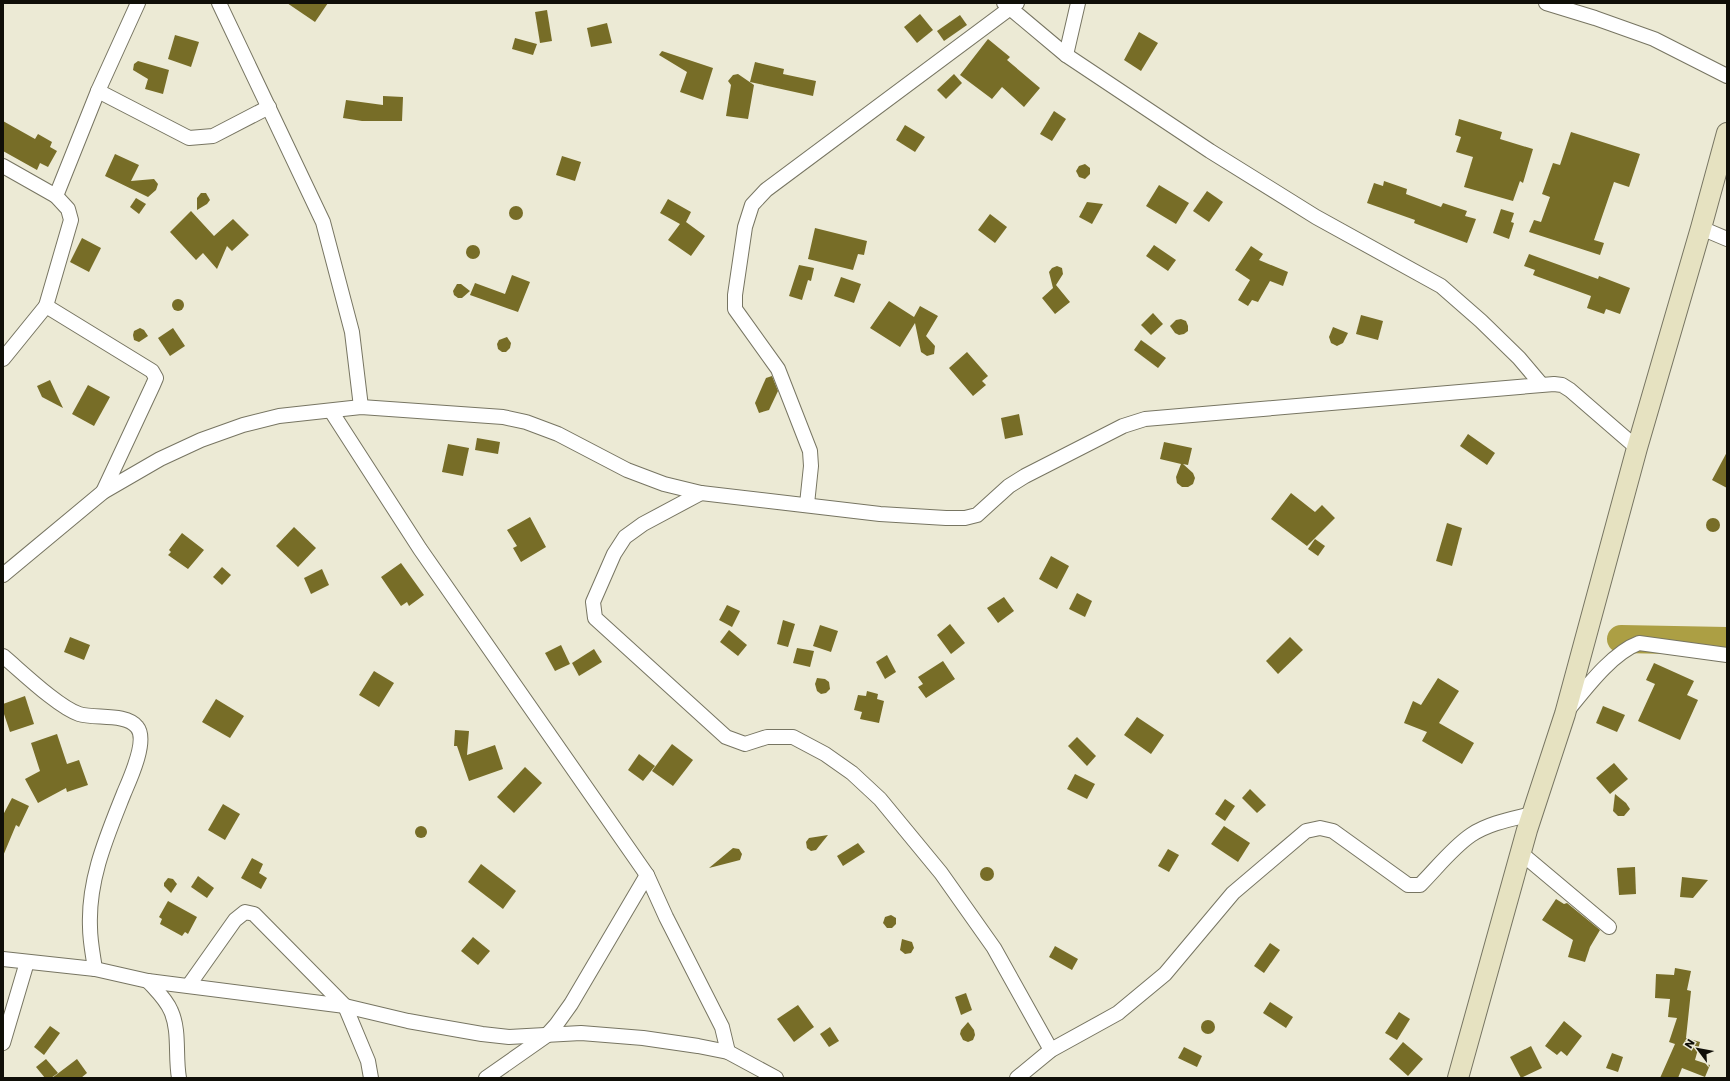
<svg xmlns="http://www.w3.org/2000/svg" width="1730" height="1081" viewBox="0 0 1730 1081" font-family="Poppins,sans-serif">
<style>
.lines{fill:none;stroke-linecap:round;stroke-linejoin:round}
.river{stroke:#ac9f44;stroke-width:28}
.building{fill:#776d27}
.street-casing{stroke:#777562;stroke-width:16}
.secondary-casing{stroke:#777562;stroke-width:22}
.street{stroke:#fff;stroke-width:14}
.secondary{stroke:#e6e2c1;stroke-width:20}
</style>
<rect width="100%" height="100%" fill="#ecead5"/>
<g class="lines">
<polyline class="river" points="1621,639 1727,641"/>
</g>
<g class="building">
<polygon points="287,3 328,3 315,22"/>
<polygon points="547,10 552,41 540,43 535,12"/>
<polygon points="920,14 933,30 917,43 904,27"/>
<polygon points="960,15 967,25 944,41 937,31"/>
<polygon points="607,23 612,43 591,47 587,28"/>
<polygon points="1139,32 1158,43 1141,71 1124,60"/>
<polygon points="175,35 199,42 191,67 168,59"/>
<polygon points="515,38 537,44 533,55 512,49"/>
<polygon points="988,39 1010,57 1007,60 1040,88 1024,107 1002,87 992,99 960,75"/>
<polygon points="662,51 713,68 703,100 680,92 687,72 659,55"/>
<polygon points="138,61 169,70 163,94 145,89 148,79 133,70 134,64"/>
<polygon points="755,62 784,69 783,74 816,81 813,96 750,82"/>
<polygon points="738,74 754,85 748,119 726,116 731,85 728,81 733,75"/>
<polygon points="954,74 962,83 946,99 937,90"/>
<polygon points="383,96 403,97 402,121 362,121 343,118 346,100 383,105"/>
<polygon points="1054,111 1066,119 1052,141 1040,134"/>
<polygon points="1459,119 1502,132 1500,139 1533,149 1523,183 1520,181 1513,201 1464,187 1473,157 1456,152 1461,137 1455,135"/>
<polygon points="3,121 35,139 38,134 52,142 50,147 57,151 48,167 40,163 37,170 3,151"/>
<polygon points="905,125 925,137 915,152 896,140"/>
<polygon points="1571,132 1640,154 1629,187 1614,182 1594,240 1604,243 1600,255 1529,232 1534,220 1541,222 1550,197 1542,194 1553,163 1560,165"/>
<polygon points="115,154 139,165 131,181 154,179 158,184 156,190 148,197 105,176"/>
<polygon points="562,156 581,162 575,181 556,175"/>
<polygon points="1085,164 1090,168 1090,174 1085,179 1079,177 1076,171 1079,166"/>
<polygon points="1384,181 1407,189 1406,194 1441,207 1443,203 1467,211 1465,216 1476,219 1467,243 1414,223 1415,220 1367,203 1374,183 1383,186"/>
<polygon points="1159,185 1189,203 1176,224 1146,206"/>
<polygon points="1207,191 1223,202 1209,222 1193,211"/>
<polygon points="201,193 206,193 210,200 207,204 197,210 197,198"/>
<polygon points="136,198 146,204 139,214 130,207"/>
<polygon points="668,199 691,212 686,222 705,236 691,256 668,240 680,224 660,213"/>
<polygon points="1087,202 1103,204 1092,224 1079,217"/>
<circle cx="516" cy="213" r="7"/>
<polygon points="1501,209 1514,213 1511,222 1514,223 1509,239 1493,233"/>
<polygon points="191,211 214,236 233,219 249,235 232,251 227,246 217,269 203,253 196,260 170,232"/>
<polygon points="990,214 1007,227 995,243 978,230"/>
<polygon points="815,228 867,241 864,255 858,254 853,270 808,259"/>
<polygon points="82,238 101,248 89,272 70,262"/>
<circle cx="473" cy="252" r="7"/>
<polygon points="1154,245 1176,260 1168,271 1146,256"/>
<polygon points="1251,246 1263,254 1259,260 1288,272 1283,286 1270,281 1258,302 1252,300 1248,306 1238,300 1250,280 1235,270"/>
<polygon points="1529,254 1598,279 1599,276 1630,288 1620,314 1606,309 1604,314 1587,308 1591,296 1533,275 1535,270 1524,266"/>
<polygon points="799,265 814,268 811,281 808,280 802,300 789,296"/>
<polygon points="1057,266 1062,268 1063,274 1056,285 1070,302 1055,314 1042,298 1053,288 1049,272 1052,268"/>
<polygon points="512,275 530,282 518,312 470,295 475,283 505,294"/>
<polygon points="841,277 861,284 854,303 834,296"/>
<polygon points="457,284 461,284 470,291 462,298 458,298 454,295 453,291"/>
<circle cx="178" cy="305" r="6"/>
<polygon points="889,301 914,317 920,306 938,316 926,336 935,346 934,354 927,356 921,352 915,323 900,347 870,328"/>
<polygon points="1153,313 1163,324 1151,335 1141,325"/>
<polygon points="1361,315 1383,321 1378,340 1356,334"/>
<polygon points="1181,319 1186,321 1188,326 1188,331 1184,334 1179,335 1175,333 1170,326 1176,320"/>
<polygon points="1333,327 1348,333 1343,343 1337,346 1331,343 1329,337"/>
<polygon points="140,328 144,330 148,336 139,342 134,340 133,335 134,331"/>
<polygon points="173,328 185,346 170,356 158,338"/>
<polygon points="507,337 511,343 510,348 506,352 502,352 498,349 497,344 499,340"/>
<polygon points="1141,340 1166,358 1158,368 1134,350"/>
<polygon points="967,352 988,376 982,381 986,385 973,396 949,368"/>
<polygon points="772,376 778,391 769,410 759,413 755,403 766,378"/>
<polygon points="50,380 63,408 42,397 37,386"/>
<polygon points="88,385 110,397 94,426 72,414"/>
<polygon points="1019,414 1023,435 1005,439 1001,418"/>
<polygon points="1468,434 1495,453 1487,465 1460,446"/>
<polygon points="477,438 500,442 498,454 475,450"/>
<polygon points="1164,442 1192,448 1188,465 1183,464 1193,473 1195,478 1193,484 1188,487 1182,487 1177,483 1176,477 1181,464 1160,459"/>
<polygon points="448,444 469,448 463,476 442,472"/>
<polygon points="1727,452 1727,488 1712,480"/>
<polygon points="1291,493 1315,512 1322,505 1335,518 1307,546 1271,519"/>
<polygon points="530,517 546,547 521,562 513,548 517,546 507,530"/>
<circle cx="1713" cy="525" r="7"/>
<polygon points="1447,523 1462,528 1452,566 1436,561"/>
<polygon points="294,527 316,548 298,567 276,546"/>
<polygon points="182,533 204,550 188,569 168,555 171,552 169,550"/>
<polygon points="1315,539 1325,546 1318,556 1308,549"/>
<polygon points="1051,556 1069,566 1057,589 1039,579"/>
<polygon points="401,563 424,595 409,606 407,602 401,606 381,577"/>
<polygon points="222,567 231,575 222,585 213,577"/>
<polygon points="322,569 329,585 311,594 304,578"/>
<polygon points="1077,593 1092,601 1085,617 1069,609"/>
<polygon points="1004,597 1014,611 998,623 987,608"/>
<polygon points="727,605 740,611 732,627 719,620"/>
<polygon points="783,620 795,624 788,647 777,644"/>
<polygon points="950,624 965,643 951,654 937,635"/>
<polygon points="820,625 838,631 831,652 813,646"/>
<polygon points="729,630 747,645 738,656 720,642"/>
<polygon points="70,637 90,645 84,660 64,652"/>
<polygon points="1290,637 1303,650 1278,674 1266,661"/>
<polygon points="561,645 570,664 555,671 545,653"/>
<polygon points="797,648 814,651 810,667 793,663"/>
<polygon points="594,649 602,662 579,676 572,663"/>
<polygon points="887,655 896,672 885,679 876,662"/>
<polygon points="943,661 955,679 926,698 918,687 923,684 918,677"/>
<polygon points="1654,663 1694,681 1687,695 1698,700 1680,740 1638,721 1655,684 1646,680"/>
<polygon points="374,671 394,683 379,707 359,695"/>
<polygon points="817,678 825,679 829,682 830,689 826,693 821,694 817,691 815,684"/>
<polygon points="1438,678 1459,691 1439,723 1474,743 1462,764 1422,741 1427,732 1404,723 1413,701 1421,705"/>
<polygon points="867,691 878,694 877,699 884,701 879,723 860,719 862,712 854,710 858,695 866,696"/>
<polygon points="25,696 34,724 10,732 3,711 3,704"/>
<polygon points="216,699 244,716 230,738 202,722"/>
<polygon points="1603,706 1625,715 1617,732 1596,723"/>
<polygon points="1137,717 1164,735 1151,754 1124,735"/>
<polygon points="455,730 469,731 467,755 495,745 503,769 469,781 457,746 454,746"/>
<polygon points="57,734 67,764 79,760 88,785 67,792 66,788 38,803 25,779 40,771 31,743"/>
<polygon points="1077,737 1096,756 1087,766 1068,746"/>
<polygon points="672,744 693,760 673,786 652,771"/>
<polygon points="639,754 655,766 643,781 628,770"/>
<polygon points="1614,763 1628,779 1610,794 1596,778"/>
<polygon points="525,767 542,783 514,813 497,797"/>
<polygon points="1075,774 1095,784 1087,799 1067,789"/>
<polygon points="1250,789 1266,805 1257,813 1242,798"/>
<polygon points="1615,794 1626,803 1630,809 1624,816 1618,816 1613,811"/>
<polygon points="12,798 29,806 19,827 16,825 3,856 3,815"/>
<polygon points="1225,799 1235,806 1225,821 1215,814"/>
<polygon points="223,804 240,814 225,840 208,830"/>
<circle cx="421" cy="832" r="6"/>
<polygon points="1224,826 1250,843 1238,862 1211,844"/>
<polygon points="828,835 816,850 811,851 807,848 806,842 809,838"/>
<polygon points="858,843 865,852 843,866 837,856"/>
<polygon points="733,848 739,849 742,854 740,860 709,868"/>
<polygon points="1168,849 1179,855 1169,872 1158,866"/>
<polygon points="252,858 263,864 259,873 267,878 261,889 241,878"/>
<polygon points="481,864 516,891 503,909 468,882"/>
<circle cx="987" cy="874" r="7"/>
<polygon points="1635,867 1636,894 1619,895 1617,868"/>
<polygon points="198,876 214,888 207,898 191,887"/>
<polygon points="1682,877 1708,880 1693,898 1680,897"/>
<polygon points="168,878 173,879 177,884 171,893 164,886 164,883"/>
<polygon points="1556,899 1564,904 1567,903 1600,930 1590,947 1585,962 1568,957 1573,940 1542,920"/>
<polygon points="168,901 197,917 188,934 185,932 182,936 160,924 162,919 159,917"/>
<polygon points="891,915 896,918 896,924 892,928 887,928 883,923 885,917"/>
<polygon points="473,937 490,951 478,965 461,951"/>
<polygon points="902,939 912,942 914,948 911,953 905,954 900,950"/>
<polygon points="1270,943 1280,950 1264,973 1254,966"/>
<polygon points="1055,946 1078,959 1072,970 1049,957"/>
<polygon points="1675,968 1691,971 1687,990 1691,991 1686,1038 1700,1042 1695,1060 1710,1065 1705,1077 1682,1068 1678,1078 1660,1078 1675,1044 1669,1042 1677,1018 1668,1017 1670,999 1655,998 1656,974 1674,975"/>
<polygon points="966,993 972,1010 961,1015 955,997"/>
<polygon points="1270,1002 1293,1017 1286,1028 1263,1013"/>
<polygon points="798,1005 814,1027 794,1042 777,1019"/>
<polygon points="1399,1012 1410,1019 1397,1040 1385,1033"/>
<circle cx="1208" cy="1027" r="7"/>
<polygon points="1564,1021 1582,1036 1567,1056 1561,1051 1557,1055 1545,1046"/>
<polygon points="968,1022 974,1030 975,1035 973,1040 968,1042 963,1040 960,1034 961,1030"/>
<polygon points="50,1026 60,1033 44,1055 34,1047"/>
<polygon points="830,1027 839,1041 829,1047 820,1034"/>
<polygon points="1403,1042 1423,1059 1408,1076 1389,1059"/>
<polygon points="1531,1046 1542,1068 1521,1078 1510,1057"/>
<polygon points="1184,1047 1202,1056 1197,1067 1178,1058"/>
<polygon points="1612,1053 1623,1057 1618,1072 1606,1068"/>
<polygon points="46,1059 58,1073 51,1078 45,1078 36,1067"/>
<polygon points="77,1059 87,1073 81,1078 52,1078"/>
</g>
<g class="lines">
<g class="street-casing">
<g id="street">
<polyline points="138,3 98,91 189,138 213,136 269,107"/>
<polyline points="219,3 323,222 352,332 361,407"/>
<polyline points="1004,3 1066,55 1210,151 1316,217 1441,286 1481,321 1519,358 1541,384"/>
<polyline points="1546,3 1595,18 1654,39 1727,76"/>
<polyline points="1066,55 1078,3"/>
<polyline points="3,166 56,196 98,91"/>
<polyline points="1701,228 1727,239"/>
<polyline points="46,306 71,220 68,209 56,196"/>
<polyline points="3,359 46,306 152,371 156,378 153,385 103,492"/>
<polyline points="331,411 420,549 647,875 666,917 722,1027 728,1052"/>
<polyline points="701,493 643,524 625,537 614,554 593,602 595,618 726,737 745,744 767,737 793,737 825,754 852,773 880,799 941,873 994,948 1051,1050"/>
<polyline points="807,504 811,466 810,451 778,369 735,309 735,295 745,227 752,205 766,190 1017,3"/>
<polyline points="3,575 103,492 160,459 201,440 243,425 279,416 361,407 503,417 526,422 558,434 627,470 664,484 701,493 880,514 946,518 965,518 977,515 1009,486 1025,476 1123,426 1145,419 1554,384 1562,385 1570,390 1637,448"/>
<path d="M3 656C21 671 58 707 79 714 95 719 126 713 137 727 148 740 130 779 124 793 107 836 88 879 90 927 90 941 93 955 95 969"/>
<path d="M1568 710C1586 688 1612 653 1639 643L1727 655"/>
<polyline points="1521,853 1609,927"/>
<polyline points="3,959 95,969 148,981 345,1006 408,1021 482,1034 509,1037 581,1033 643,1038 698,1046 728,1052 776,1078"/>
<path d="M148 981C156 990 166 999 171 1011 180 1031 175 1056 179 1078"/>
<polyline points="189,985 235,920 245,912 254,914 345,1006 368,1061 371,1078"/>
<polyline points="3,1043 27,962"/>
<polyline points="486,1078 546,1036 556,1025 571,1004 647,875"/>
<path d="M1017 1078 1051 1050 1118 1013 1165 974 1233 893 1306 831 1320 828 1333 831 1408 885H1420C1437 868 1452 848 1471 835 1489 823 1512 819 1532 814"/>
</g>
</g>
<g class="secondary-casing">
<polyline id="secondary" points="1458,1078 1527,830 1565,714 1637,448 1701,228 1727,133"/>
</g>
<use href="#street" class="street"/>
<use href="#secondary" class="secondary"/>
</g>
<rect width="1730" height="1081" fill="none" stroke="#100f08" stroke-width="8"/>
<g transform="translate(1698 1049) rotate(302)" stroke="#ecead5" stroke-width="3" paint-order="stroke">
<path d="M0-3L7 15L0 10L-7 15Z" fill="#100f08"/>
<text y="-6" font-size="11" font-weight="bold" text-anchor="middle" fill="#100f08">N</text>
</g>
</svg>
